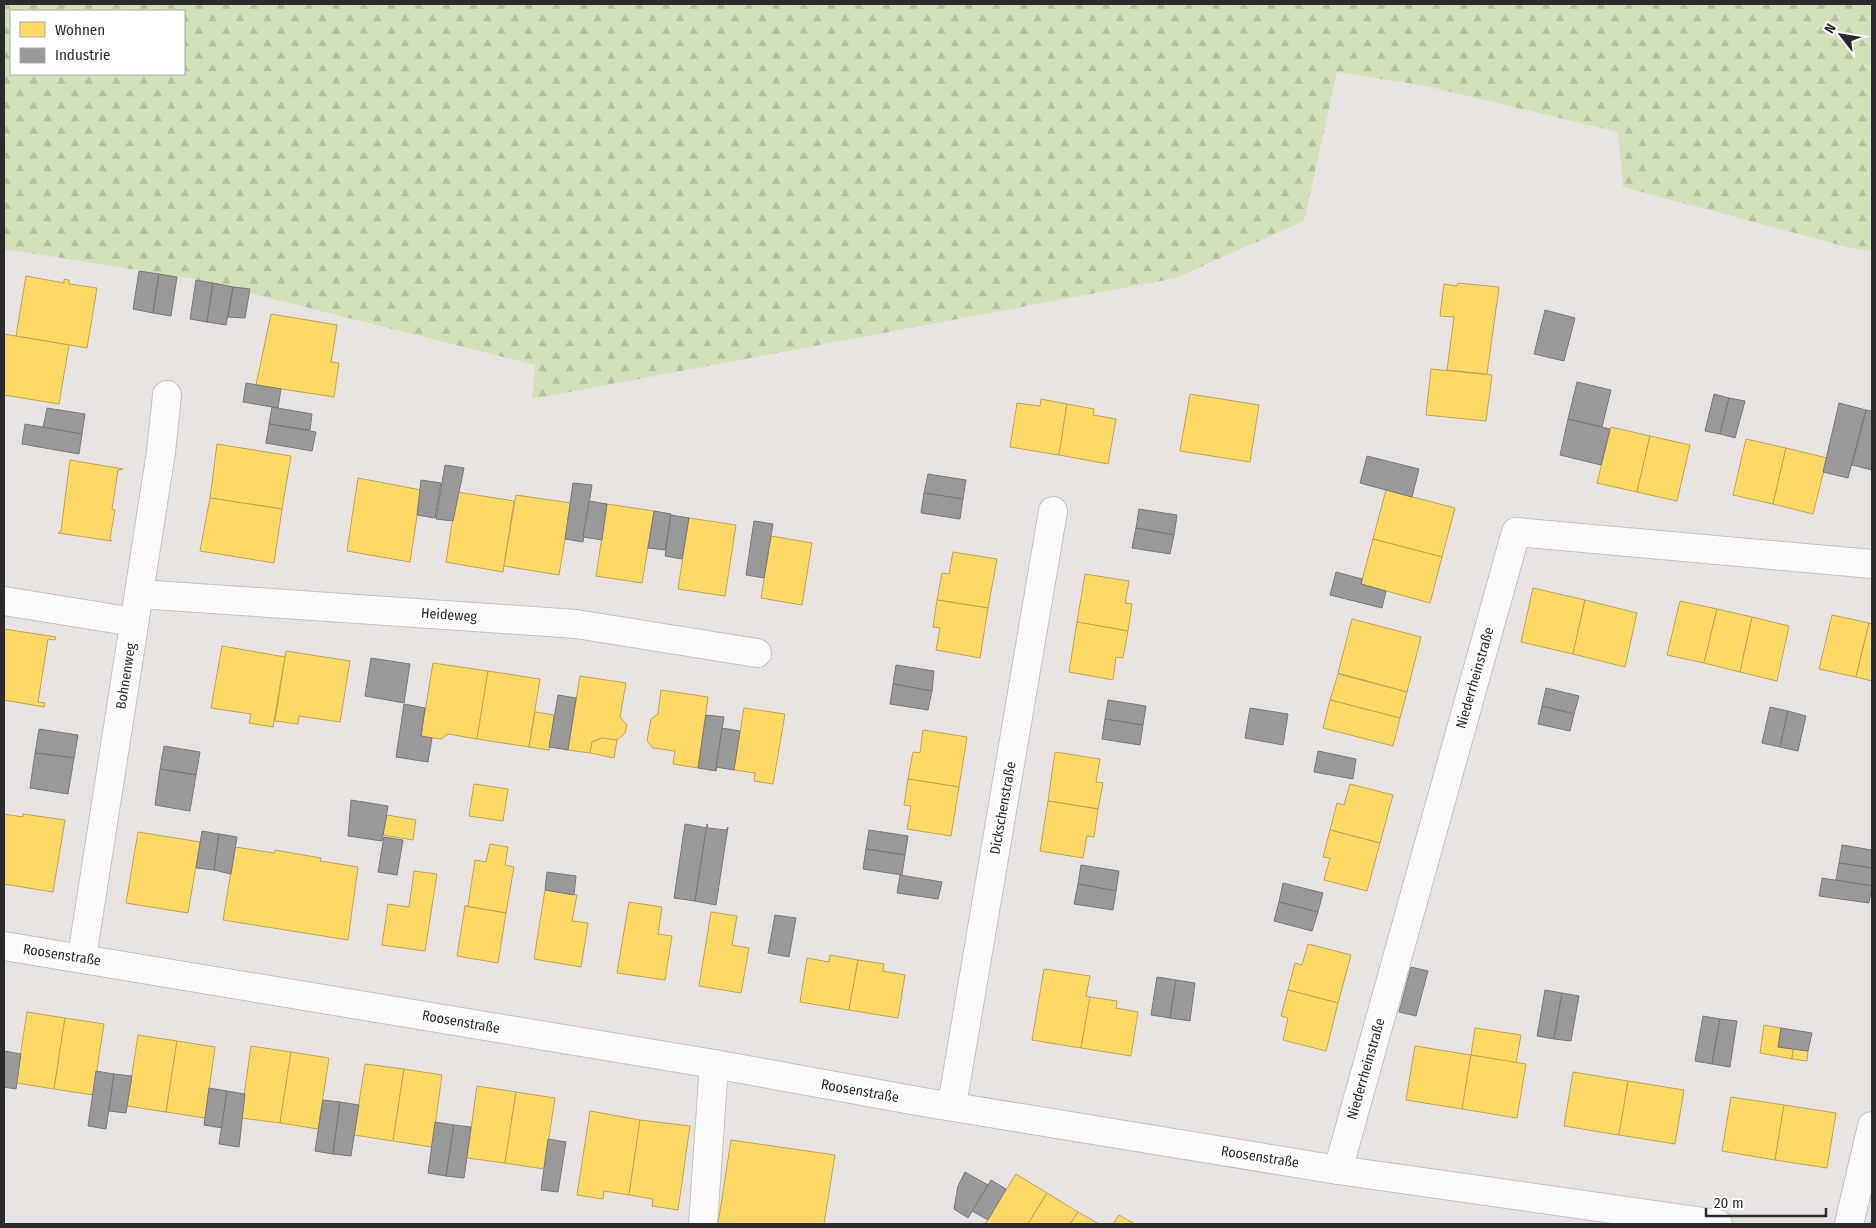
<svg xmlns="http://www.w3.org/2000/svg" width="1876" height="1228" viewBox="0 0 1876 1228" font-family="'Fira Sans Condensed',sans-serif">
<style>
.forest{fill:url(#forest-firs);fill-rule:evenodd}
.homes{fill:#ffd966;stroke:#bfa454}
.industry{fill:#999;stroke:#787878}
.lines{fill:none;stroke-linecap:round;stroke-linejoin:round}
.minor-casing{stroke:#c2c1c1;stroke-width:30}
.minor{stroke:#fcfbfa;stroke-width:28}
.labels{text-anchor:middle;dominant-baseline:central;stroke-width:5;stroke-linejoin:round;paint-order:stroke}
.street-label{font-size:14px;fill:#2a2a2a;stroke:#fff}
</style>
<defs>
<pattern id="forest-firs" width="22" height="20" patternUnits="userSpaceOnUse" patternTransform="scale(1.25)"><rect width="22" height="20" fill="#d2e1ba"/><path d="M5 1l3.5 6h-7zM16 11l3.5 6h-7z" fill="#b4c1a0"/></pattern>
</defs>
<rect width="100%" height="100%" fill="#e8e3e0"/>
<path class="forest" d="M4 4H1872V251L1851 248 1623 187 1618 132 1426 86 1337 72 1304 221 1176 278 532 399 535 365 195 279 4 249ZM11 11H184V74H11Z"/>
<g class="homes">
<polygon points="26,276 64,283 64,279 69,280 69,284 97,288 87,348 16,336"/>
<polygon points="1458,283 1499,287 1487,374 1447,370 1454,317 1440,316 1444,284 1457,286"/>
<polygon points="271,314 337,325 331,362 339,363 334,397 256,385"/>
<polygon points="4,334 69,345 59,404 4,395"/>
<polygon points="1431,369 1492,375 1486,421 1426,415"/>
<polygon points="1190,394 1259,405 1250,462 1180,451"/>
<polygon points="1041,399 1067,404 1059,455 1010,447 1017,403 1040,406"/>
<polygon points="1067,404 1094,409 1093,415 1116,419 1108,464 1059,455"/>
<polygon points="1611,427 1650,436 1637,492 1597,483"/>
<polygon points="1650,436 1690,445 1677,501 1637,492"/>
<polygon points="1746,439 1786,448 1773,504 1733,495"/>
<polygon points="217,444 291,456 282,509 210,498"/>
<polygon points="1786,448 1827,458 1813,514 1773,504"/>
<polygon points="70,460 123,469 118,470 112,509 115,510 110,539 112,541 58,533 61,531"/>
<polygon points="358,478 421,490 410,562 347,551"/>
<polygon points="1386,490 1455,508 1442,557 1373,539"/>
<polygon points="457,492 514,501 503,572 446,562"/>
<polygon points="516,495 571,503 559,575 504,566"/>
<polygon points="210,498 282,509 274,563 200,551"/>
<polygon points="607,504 654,511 642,583 596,576"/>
<polygon points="689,518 736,525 725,596 678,589"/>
<polygon points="771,536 812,543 802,605 761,598"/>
<polygon points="1373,539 1442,557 1430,603 1361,584"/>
<polygon points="953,552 997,559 988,608 937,600 942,573 949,574"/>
<polygon points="1085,574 1129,581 1125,603 1132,604 1128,631 1077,622"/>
<polygon points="1533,588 1585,600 1573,654 1521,642"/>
<polygon points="937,600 988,608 980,658 936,650 940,628 933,627"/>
<polygon points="1585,600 1637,613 1625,667 1573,654"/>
<polygon points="1680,601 1717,609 1704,663 1667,655"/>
<polygon points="1717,609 1752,617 1740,672 1704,663"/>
<polygon points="1832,615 1869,623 1856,677 1819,669"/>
<polygon points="1752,617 1789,626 1777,681 1740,672"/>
<polygon points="1352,619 1421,637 1407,692 1338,673"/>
<polygon points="1077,622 1128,631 1123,658 1116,657 1113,680 1069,672"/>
<polygon points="1869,623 1872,624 1872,681 1856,677"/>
<polygon points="4,629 56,637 55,640 48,639 38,702 45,703 44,707 4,700"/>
<polygon points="222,646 285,657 273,727 249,723 251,714 211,708"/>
<polygon points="286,651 350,661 340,722 299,716 298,724 275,721"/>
<polygon points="433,663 488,671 477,739 448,734 441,739 421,736"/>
<polygon points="488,671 540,679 529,747 477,739"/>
<polygon points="1338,674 1407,692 1400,718 1330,700"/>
<polygon points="580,676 626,683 620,717 627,725 625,733 617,740 602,738 592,742 590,753 568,750"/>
<polygon points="661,690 708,697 698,768 673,764 675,751 653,748 647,741 651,719 658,714"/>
<polygon points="1330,700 1400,718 1393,746 1323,728"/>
<polygon points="744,708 785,714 773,784 754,781 755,773 734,770"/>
<polygon points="535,712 554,715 549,750 529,747"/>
<polygon points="923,730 967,737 959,787 908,779 913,752 920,753"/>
<polygon points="602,738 617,740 614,758 590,753 592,742"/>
<polygon points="1055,752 1100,759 1096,782 1103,783 1098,809 1048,801"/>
<polygon points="908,779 959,787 951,836 907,829 911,806 904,805"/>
<polygon points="474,784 508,789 503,821 469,816"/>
<polygon points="1350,784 1393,795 1380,843 1330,830 1337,803 1344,805"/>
<polygon points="1048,801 1098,809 1094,837 1087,836 1083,858 1040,851"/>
<polygon points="4,814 23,817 23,814 65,820 53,892 4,884"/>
<polygon points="387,815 416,820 413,840 383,835"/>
<polygon points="1330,830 1380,843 1367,891 1324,880 1330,858 1323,857"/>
<polygon points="138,832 200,842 188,913 126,903"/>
<polygon points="490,844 508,847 505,865 514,867 506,913 465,906 468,906 475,860 486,862"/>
<polygon points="235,847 274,853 275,850 321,858 320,861 358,867 348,940 223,920"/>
<polygon points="414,871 437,874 425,951 382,945 388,904 409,907"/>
<polygon points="545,890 577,895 572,921 588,923 581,967 534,959"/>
<polygon points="629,902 662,907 658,934 672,936 665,980 617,973"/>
<polygon points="465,906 506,913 498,963 457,956"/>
<polygon points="711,912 737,916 732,945 749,948 741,993 699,986"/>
<polygon points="1308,944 1351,955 1338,1003 1288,990 1295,963 1302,965"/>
<polygon points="830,955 858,960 849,1010 800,1002 807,958 829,962"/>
<polygon points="858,960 884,964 883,971 905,975 898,1018 849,1010"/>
<polygon points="1044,969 1090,976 1086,996 1090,997 1081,1048 1032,1040"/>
<polygon points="1288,990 1338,1003 1326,1051 1283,1040 1288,1018 1281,1016"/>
<polygon points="1090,997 1117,1001 1116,1008 1138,1012 1131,1056 1081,1048"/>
<polygon points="27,1012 65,1018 54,1089 16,1083"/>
<polygon points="65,1018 104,1024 93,1095 54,1089"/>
<polygon points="1764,1025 1781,1028 1778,1047 1793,1049 1792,1059 1760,1053"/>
<polygon points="1475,1028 1521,1035 1516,1063 1471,1055"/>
<polygon points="138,1035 177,1041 166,1112 127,1106"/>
<polygon points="177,1041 215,1047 205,1118 166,1112"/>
<polygon points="251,1046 291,1052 280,1123 241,1118"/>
<polygon points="1415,1046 1471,1055 1462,1109 1406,1100"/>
<polygon points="1793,1049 1808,1051 1807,1061 1792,1059"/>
<polygon points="291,1052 329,1058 318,1129 280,1123"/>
<polygon points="1471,1055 1526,1064 1517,1118 1462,1109"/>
<polygon points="365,1064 404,1069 393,1141 354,1135"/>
<polygon points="404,1069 442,1075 432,1147 393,1141"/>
<polygon points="1573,1072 1628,1081 1619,1135 1564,1126"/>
<polygon points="1628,1081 1684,1090 1675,1144 1619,1135"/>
<polygon points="477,1086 516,1092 505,1163 467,1158"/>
<polygon points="516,1092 555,1098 544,1169 505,1163"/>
<polygon points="1731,1097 1784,1105 1775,1160 1722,1151"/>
<polygon points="1784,1105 1836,1113 1827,1168 1775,1160"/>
<polygon points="590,1111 640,1120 629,1195 604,1191 603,1199 577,1195"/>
<polygon points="640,1120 690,1126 678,1210 652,1206 653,1199 629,1195"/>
<polygon points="731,1140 835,1155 824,1224 718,1224"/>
<polygon points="1016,1174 1047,1193 1028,1224 985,1224"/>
<polygon points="1047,1193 1078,1212 1070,1224 1028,1224"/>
<polygon points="1078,1212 1099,1224 1070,1224"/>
<polygon points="1119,1215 1135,1224 1113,1224"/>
</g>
<g class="industry">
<polygon points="139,271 159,274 153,313 133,309"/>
<polygon points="159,274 177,277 171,316 153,313"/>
<polygon points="196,280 213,283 207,322 190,319"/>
<polygon points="213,283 233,287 226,325 207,322"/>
<polygon points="233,287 250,289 245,318 228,317"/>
<polygon points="1545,310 1575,318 1564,361 1534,354"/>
<polygon points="1577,382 1611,390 1602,427 1568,419"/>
<polygon points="246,383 281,389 278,408 243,402"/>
<polygon points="1714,394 1729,398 1720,434 1705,431"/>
<polygon points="1729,398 1745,401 1735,438 1720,434"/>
<polygon points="1839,403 1866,410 1848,478 1823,472"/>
<polygon points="272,407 312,414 310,430 269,424"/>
<polygon points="47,408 85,414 82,434 43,428"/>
<polygon points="1866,410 1872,411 1872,470 1852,465"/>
<polygon points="1568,419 1610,429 1601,465 1560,455"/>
<polygon points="25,424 82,434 79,454 22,444"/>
<polygon points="269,424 316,432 312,451 266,443"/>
<polygon points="1367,456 1419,469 1412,497 1360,483"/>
<polygon points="445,465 464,468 453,521 436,519"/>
<polygon points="928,474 966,480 963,499 924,493"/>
<polygon points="421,480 441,483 435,518 417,515"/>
<polygon points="573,483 592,485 583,542 565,539"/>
<polygon points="924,493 963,499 960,519 921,513"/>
<polygon points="589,501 607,504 602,540 583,537"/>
<polygon points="1139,509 1177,515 1174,535 1136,528"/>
<polygon points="654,511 671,514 665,550 648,548"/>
<polygon points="671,515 689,518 682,559 665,556"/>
<polygon points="754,521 773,524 764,578 746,575"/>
<polygon points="1136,528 1174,535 1170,554 1132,548"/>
<polygon points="1336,572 1362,579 1361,584 1386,591 1382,608 1330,595"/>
<polygon points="371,658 410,664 404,703 365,696"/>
<polygon points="896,665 934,671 932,691 893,684"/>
<polygon points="893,684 932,691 928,710 890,704"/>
<polygon points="1546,688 1579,696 1574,714 1542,706"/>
<polygon points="558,695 576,698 568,750 549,747"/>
<polygon points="1108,700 1146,706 1143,725 1105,719"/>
<polygon points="404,704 425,708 421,736 432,738 428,762 396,757"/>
<polygon points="1542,706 1574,714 1570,731 1538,724"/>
<polygon points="1770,707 1788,711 1780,747 1762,743"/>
<polygon points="1250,708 1288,714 1283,745 1245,738"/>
<polygon points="1788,711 1806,716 1798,751 1780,747"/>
<polygon points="706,715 724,717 716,771 698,768"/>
<polygon points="1105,719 1143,725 1140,745 1102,739"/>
<polygon points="722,728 740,731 734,770 716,767"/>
<polygon points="39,729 78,735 74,758 35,753"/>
<polygon points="164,746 200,752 196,775 160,769"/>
<polygon points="1318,751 1356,759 1353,779 1314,772"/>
<polygon points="35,753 74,758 68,794 30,788"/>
<polygon points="160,769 196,775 190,811 155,805"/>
<polygon points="351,800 388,806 382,841 348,836"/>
<polygon points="685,824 707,828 695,901 674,898"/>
<polygon points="707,824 708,828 726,830 728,827 716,905 695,901"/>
<polygon points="869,830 908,836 905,855 866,849"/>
<polygon points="202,831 219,834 214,870 196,868"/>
<polygon points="219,834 237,837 231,874 214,870"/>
<polygon points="384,837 403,840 397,875 378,872"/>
<polygon points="1842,845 1872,850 1872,868 1839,863"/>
<polygon points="866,849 905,855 902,875 863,869"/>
<polygon points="1839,863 1872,868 1872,886 1836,880"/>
<polygon points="1081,865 1119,871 1116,891 1078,884"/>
<polygon points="547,872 576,876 574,895 545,890"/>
<polygon points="900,875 942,882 938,899 897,893"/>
<polygon points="1822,878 1872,886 1869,903 1819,896"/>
<polygon points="1283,883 1323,893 1318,912 1279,902"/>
<polygon points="1078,884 1116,891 1113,910 1074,904"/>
<polygon points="1279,902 1318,912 1312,931 1274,921"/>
<polygon points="775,915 796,918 789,957 768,953"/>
<polygon points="1411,967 1428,971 1416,1016 1399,1012"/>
<polygon points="1157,977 1176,980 1170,1018 1151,1015"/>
<polygon points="1176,980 1195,983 1190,1021 1170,1018"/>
<polygon points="1545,990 1562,993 1554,1039 1537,1036"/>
<polygon points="1562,993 1579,996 1571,1041 1554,1039"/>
<polygon points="1703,1016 1720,1019 1712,1064 1695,1061"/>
<polygon points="1720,1019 1737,1021 1730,1067 1712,1064"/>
<polygon points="1781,1028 1812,1033 1808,1051 1778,1047"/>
<polygon points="4,1051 21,1054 16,1089 4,1087"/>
<polygon points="96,1071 114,1074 106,1129 88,1126"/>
<polygon points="114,1074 132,1076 126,1113 109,1111"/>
<polygon points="209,1088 227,1091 222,1128 204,1125"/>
<polygon points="227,1091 245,1094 239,1147 219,1144"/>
<polygon points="323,1100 340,1102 333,1154 315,1151"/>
<polygon points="340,1102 359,1105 351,1156 333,1154"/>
<polygon points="435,1122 454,1125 446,1176 428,1173"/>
<polygon points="454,1125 471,1127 464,1178 446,1176"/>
<polygon points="548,1139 566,1142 558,1192 541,1190"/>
<polygon points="965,1172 988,1185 968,1218 954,1209 958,1186"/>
<polygon points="991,1180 1006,1189 988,1220 972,1211"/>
</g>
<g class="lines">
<g class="minor-casing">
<g id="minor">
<polyline points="139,594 576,624 757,653"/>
<polyline points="4,601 134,622"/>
<polyline points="4,946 714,1064 923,1102 1338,1170 1718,1224"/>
<polyline points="82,957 161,452 167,395"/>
<polyline points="952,1105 1053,511"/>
<polyline points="1338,1170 1516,532 1872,564"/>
<polyline points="703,1224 714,1064"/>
<polyline points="1849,1224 1872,1126"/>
</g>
</g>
<use href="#minor" class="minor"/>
</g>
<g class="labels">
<g class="street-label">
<text transform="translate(449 615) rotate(4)">Heideweg</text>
<text transform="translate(126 676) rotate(-81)">Bohnenweg</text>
<text transform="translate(1475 678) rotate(-74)">Niederrheinstraße</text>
<text transform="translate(1003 808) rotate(-80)">Dickschenstraße</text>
<text transform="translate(62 955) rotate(9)">Roosenstraße</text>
<text transform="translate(461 1022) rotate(10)">Roosenstraße</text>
<text transform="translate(1366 1069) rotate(-74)">Niederrheinstraße</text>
<text transform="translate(860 1091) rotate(10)">Roosenstraße</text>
<text transform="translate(1260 1157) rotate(9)">Roosenstraße</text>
</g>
</g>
<rect width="1876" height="1228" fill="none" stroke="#2a2a2a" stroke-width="10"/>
<rect x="10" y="10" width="175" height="65" fill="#ffffff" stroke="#aaaaaa"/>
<rect x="20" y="22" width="25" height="15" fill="#ffd966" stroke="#aaaaaa"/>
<text x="55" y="35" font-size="15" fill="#2a2a2a">Wohnen</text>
<rect x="20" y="48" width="25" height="15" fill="#999999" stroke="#aaaaaa"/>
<text x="55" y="60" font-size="15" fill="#2a2a2a">Industrie</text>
<g transform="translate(1841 35) rotate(301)" stroke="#ffffff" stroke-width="4" paint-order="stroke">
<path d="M0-4L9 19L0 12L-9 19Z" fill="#2a2a2a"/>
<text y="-8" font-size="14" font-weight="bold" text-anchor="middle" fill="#2a2a2a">N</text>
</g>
<path d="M1706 1208v8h120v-8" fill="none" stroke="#2a2a2a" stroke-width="2.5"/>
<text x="1714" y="1208" font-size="15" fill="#2a2a2a" stroke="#ffffff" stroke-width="4" paint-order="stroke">20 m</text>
</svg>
